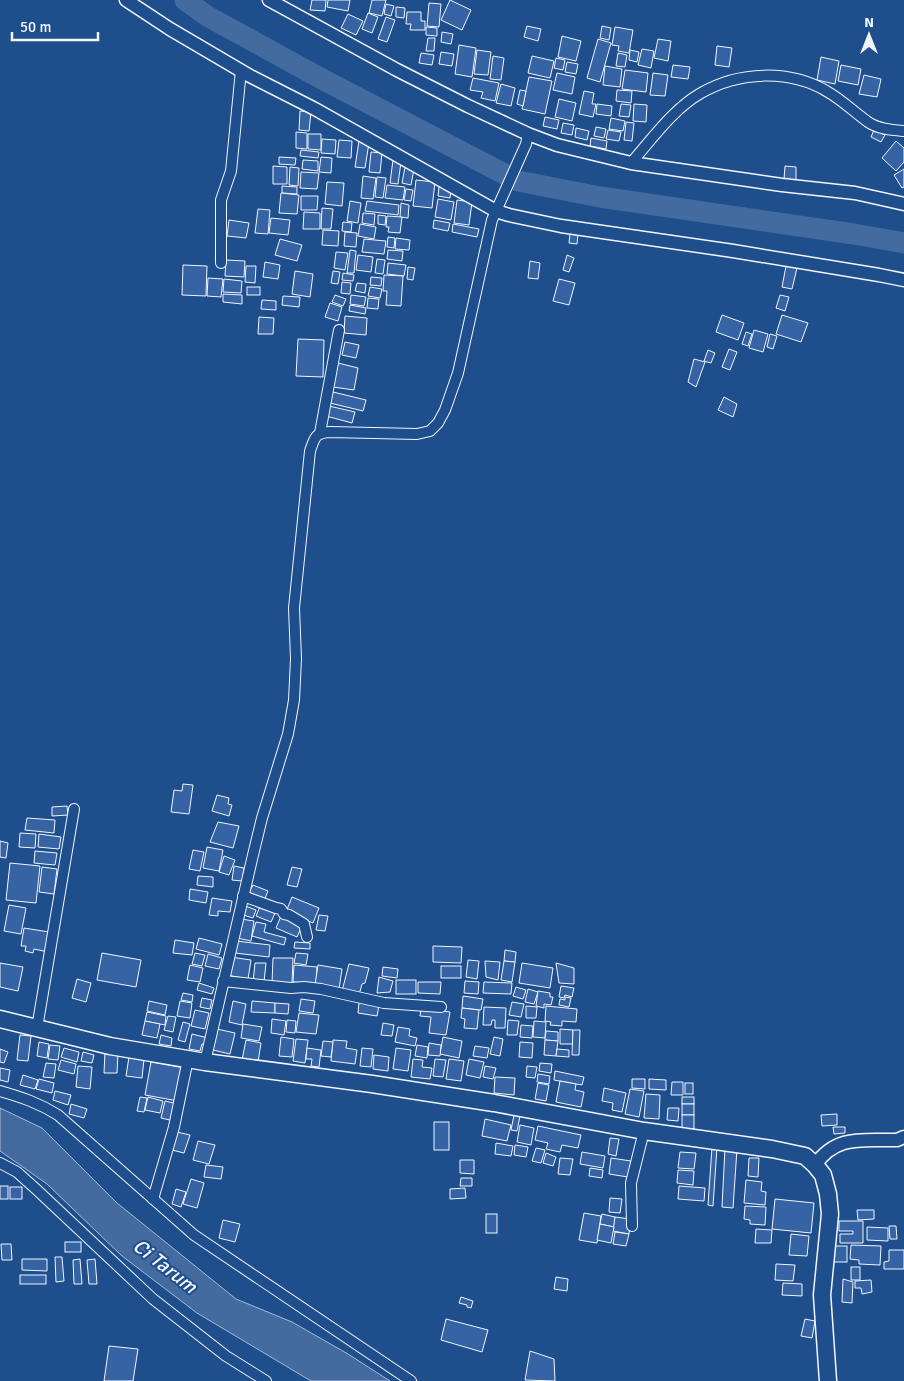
<svg xmlns="http://www.w3.org/2000/svg" width="904" height="1381" viewBox="0 0 904 1381" font-family="Signika,sans-serif">
<style>
.water{fill:#446ba0;stroke:#a8bbd7}
.lines{fill:none;stroke-linecap:round;stroke-linejoin:round}
.river{stroke:#446ba0;stroke-width:21}
.building{fill:#3563a3;stroke:#f2f6ff}
.minor-casing{stroke:#f2f6ff;stroke-width:12}
.tertiary-casing{stroke:#f2f6ff;stroke-width:15}
.primary-casing{stroke:#f2f6ff;stroke-width:19}
.minor{stroke:#1f4e8c;stroke-width:10}
.tertiary{stroke:#1f4e8c;stroke-width:12}
.primary{stroke:#1f4e8c;stroke-width:16}
.labels{text-anchor:middle;dominant-baseline:central;stroke-width:4;stroke-linejoin:round;paint-order:stroke}
.water-label{font-size:20px;font-style:italic;fill:#f2f6ff;stroke:#1f4e8c}
</style>
<rect width="100%" height="100%" fill="#1f4e8c"/>
<polygon class="water" points="0,1108 42,1128 117,1203 236,1299 292,1322 348,1354 390,1381 311,1381 197,1313 122,1256 47,1184 0,1151"/>
<g class="lines">
<polyline class="river" points="185,0 207,16 322,79 518,181 600,197 854,234 904,243"/>
</g>
<g class="building">
<polygon points="312,0 326,0 325,11 310,10"/>
<polygon points="328,0 350,0 348,11 327,7"/>
<polygon points="372,0 386,0 382,16 369,13"/>
<polygon points="450,0 471,10 462,30 441,20"/>
<polygon points="429,3 441,4 439,27 427,26"/>
<polygon points="386,4 394,6 391,16 384,14"/>
<polygon points="396,7 405,8 404,18 396,17"/>
<polygon points="407,12 421,12 421,21 425,21 425,30 410,30 411,24 406,24"/>
<polygon points="368,13 378,17 372,33 362,29"/>
<polygon points="348,14 363,21 356,35 341,28"/>
<polygon points="386,17 395,20 387,42 378,39"/>
<polygon points="527,26 541,29 538,41 524,37"/>
<polygon points="602,26 611,28 609,40 600,38"/>
<polygon points="426,27 437,28 437,36 426,35"/>
<polygon points="615,27 633,30 629,53 618,51 619,46 612,45"/>
<polygon points="442,32 453,34 451,44 441,42"/>
<polygon points="562,36 581,41 576,61 558,57"/>
<polygon points="428,38 435,38 434,51 426,51"/>
<polygon points="598,39 611,43 600,82 587,78"/>
<polygon points="658,39 671,41 668,61 654,58"/>
<polygon points="459,45 476,48 472,77 455,74"/>
<polygon points="717,46 732,48 729,67 715,65"/>
<polygon points="642,49 654,51 651,68 638,65"/>
<polygon points="477,50 491,52 488,75 474,74"/>
<polygon points="630,50 639,52 637,62 629,60"/>
<polygon points="441,52 454,54 452,66 439,64"/>
<polygon points="421,53 434,55 432,65 419,63"/>
<polygon points="618,53 627,55 625,67 616,66"/>
<polygon points="493,56 504,58 501,80 490,79"/>
<polygon points="532,56 554,61 550,78 528,73"/>
<polygon points="821,57 839,61 835,84 817,80"/>
<polygon points="556,58 565,60 563,70 554,68"/>
<polygon points="567,62 578,64 576,74 565,72"/>
<polygon points="673,65 690,67 688,79 671,77"/>
<polygon points="841,65 861,69 858,85 838,81"/>
<polygon points="605,66 622,69 620,87 603,85"/>
<polygon points="625,70 648,73 646,92 622,89"/>
<polygon points="557,73 575,77 572,94 553,90"/>
<polygon points="653,73 668,75 665,96 650,95"/>
<polygon points="864,75 881,79 877,97 859,94"/>
<polygon points="529,77 552,81 545,114 522,109"/>
<polygon points="473,78 499,83 495,101 481,98 483,92 470,90"/>
<polygon points="501,84 515,88 511,106 496,103"/>
<polygon points="520,90 526,91 523,106 517,104"/>
<polygon points="617,90 632,91 631,103 616,101"/>
<polygon points="584,91 594,93 592,104 596,104 593,117 579,114"/>
<polygon points="559,99 576,103 572,121 555,117"/>
<polygon points="597,104 612,106 611,116 596,114"/>
<polygon points="621,104 631,105 629,117 619,116"/>
<polygon points="634,104 647,105 646,122 633,121"/>
<polygon points="300,111 311,112 309,131 299,130"/>
<polygon points="545,117 559,120 557,129 543,126"/>
<polygon points="611,118 625,121 623,131 609,129"/>
<polygon points="626,122 634,123 632,141 624,140"/>
<polygon points="563,123 574,125 572,135 561,133"/>
<polygon points="596,127 606,129 604,138 594,136"/>
<polygon points="576,128 589,131 587,140 575,137"/>
<polygon points="608,130 621,132 619,141 606,139"/>
<polygon points="874,130 885,135 881,142 871,137"/>
<polygon points="296,132 307,133 307,149 296,148"/>
<polygon points="308,134 321,134 321,150 308,149"/>
<polygon points="591,138 607,141 606,149 590,146"/>
<polygon points="322,139 336,140 335,154 321,153"/>
<polygon points="339,140 352,141 351,158 337,157"/>
<polygon points="359,141 369,143 365,168 355,167"/>
<polygon points="896,141 904,148 904,162 896,171 882,158"/>
<polygon points="301,150 319,152 318,158 300,156"/>
<polygon points="371,152 382,153 380,173 369,172"/>
<polygon points="279,157 296,158 295,165 279,164"/>
<polygon points="321,157 332,158 331,173 319,172"/>
<polygon points="303,160 318,161 318,171 302,169"/>
<polygon points="393,160 401,162 398,184 390,183"/>
<polygon points="273,166 287,167 287,184 273,184"/>
<polygon points="785,166 796,167 796,180 784,179"/>
<polygon points="290,167 299,168 298,186 289,185"/>
<polygon points="405,167 414,169 411,185 402,183"/>
<polygon points="904,169 904,187 902,188 894,175"/>
<polygon points="301,172 319,173 317,189 300,188"/>
<polygon points="363,176 376,178 373,199 361,198"/>
<polygon points="377,177 386,178 383,198 375,197"/>
<polygon points="416,180 435,182 432,208 413,206"/>
<polygon points="327,182 344,183 342,206 325,204"/>
<polygon points="387,185 405,187 403,200 385,198"/>
<polygon points="282,186 297,187 297,194 282,193"/>
<polygon points="439,187 451,188 450,198 438,196"/>
<polygon points="406,189 413,190 411,201 404,200"/>
<polygon points="281,193 299,195 297,214 279,213"/>
<polygon points="301,196 318,196 317,210 301,210"/>
<polygon points="438,199 454,202 451,220 435,217"/>
<polygon points="457,200 472,202 469,225 454,223"/>
<polygon points="350,201 361,203 358,223 347,221"/>
<polygon points="367,201 399,205 398,215 365,211"/>
<polygon points="401,203 409,205 408,218 400,217"/>
<polygon points="322,208 333,209 331,229 321,229"/>
<polygon points="258,209 270,210 268,234 255,233"/>
<polygon points="304,212 320,213 320,229 303,229"/>
<polygon points="363,213 375,214 374,225 362,223"/>
<polygon points="378,215 386,216 385,225 378,224"/>
<polygon points="387,216 402,217 400,233 388,232 389,227 386,227"/>
<polygon points="271,218 290,220 288,235 269,233"/>
<polygon points="229,220 249,223 246,238 227,236"/>
<polygon points="434,220 450,223 448,231 433,228"/>
<polygon points="343,222 352,223 351,232 342,231"/>
<polygon points="360,224 376,227 374,239 358,236"/>
<polygon points="453,224 479,229 477,237 452,232"/>
<polygon points="323,230 339,231 338,246 322,245"/>
<polygon points="345,232 357,233 356,247 344,246"/>
<polygon points="570,233 578,234 577,244 569,243"/>
<polygon points="388,237 395,238 394,248 387,247"/>
<polygon points="396,238 410,240 409,250 395,249"/>
<polygon points="280,239 302,245 297,261 275,255"/>
<polygon points="364,239 386,241 384,254 362,252"/>
<polygon points="350,250 356,251 354,273 347,273"/>
<polygon points="388,250 403,251 402,261 387,259"/>
<polygon points="336,252 348,253 345,270 334,268"/>
<polygon points="358,255 373,257 371,272 356,270"/>
<polygon points="567,255 574,258 569,272 563,270"/>
<polygon points="377,259 385,260 383,274 375,273"/>
<polygon points="226,260 245,261 244,277 225,276"/>
<polygon points="530,261 540,263 538,279 528,278"/>
<polygon points="265,262 280,265 278,279 263,277"/>
<polygon points="388,263 406,265 404,276 387,274"/>
<polygon points="183,265 207,266 206,296 182,295"/>
<polygon points="246,266 256,266 255,283 245,282"/>
<polygon points="786,266 797,268 792,289 782,287"/>
<polygon points="408,267 415,268 413,280 407,279"/>
<polygon points="295,271 313,274 310,297 292,294"/>
<polygon points="333,271 340,272 338,284 331,283"/>
<polygon points="343,273 354,275 353,281 342,280"/>
<polygon points="384,275 403,276 401,306 386,305 387,291 383,291"/>
<polygon points="371,277 382,278 381,286 370,285"/>
<polygon points="208,278 223,279 221,297 207,296"/>
<polygon points="224,279 242,281 241,293 223,292"/>
<polygon points="559,279 575,283 569,305 553,301"/>
<polygon points="342,282 351,283 350,294 341,293"/>
<polygon points="357,283 366,284 365,293 355,291"/>
<rect x="247" y="287" width="13" height="8"/>
<polygon points="370,287 382,289 380,298 368,296"/>
<polygon points="223,294 242,295 242,304 223,302"/>
<polygon points="335,295 346,299 343,306 332,302"/>
<polygon points="351,295 366,297 364,306 350,304"/>
<polygon points="780,295 789,297 785,311 776,308"/>
<polygon points="283,296 300,297 299,307 282,305"/>
<polygon points="368,298 379,299 378,309 367,308"/>
<polygon points="262,300 276,301 276,310 261,309"/>
<polygon points="330,303 342,307 338,321 325,317"/>
<polygon points="350,305 366,308 365,314 349,311"/>
<polygon points="722,315 744,323 738,340 716,332"/>
<polygon points="782,315 808,323 801,342 776,334"/>
<polygon points="345,316 367,318 366,335 344,333"/>
<polygon points="259,317 274,318 273,334 258,334"/>
<polygon points="754,330 768,334 763,352 749,348"/>
<polygon points="746,332 752,334 748,346 742,344"/>
<polygon points="770,334 777,336 773,349 767,347"/>
<polygon points="298,339 324,340 323,377 296,376"/>
<polygon points="345,342 359,345 356,358 342,355"/>
<polygon points="729,349 737,352 730,370 722,367"/>
<polygon points="708,350 715,353 711,363 704,361"/>
<polygon points="694,359 705,362 696,387 688,382"/>
<polygon points="338,363 358,368 354,390 333,387"/>
<polygon points="333,392 366,400 363,411 330,403"/>
<polygon points="724,397 737,404 733,417 718,410"/>
<polygon points="329,406 355,412 352,423 326,416"/>
<polygon points="183,784 193,785 189,814 171,812 174,790 182,791"/>
<polygon points="217,795 229,798 228,804 232,805 229,816 212,811"/>
<polygon points="67,806 68,815 52,816 52,807"/>
<polygon points="27,818 55,820 54,833 25,830"/>
<polygon points="218,822 239,826 233,848 210,842"/>
<polygon points="20,833 36,834 35,848 19,847"/>
<polygon points="39,834 61,837 59,849 38,847"/>
<polygon points="0,841 8,843 6,858 0,857"/>
<polygon points="207,847 223,850 219,871 203,868"/>
<polygon points="193,850 204,852 200,871 189,869"/>
<polygon points="35,851 57,853 55,865 34,863"/>
<polygon points="224,856 235,860 229,875 219,872"/>
<polygon points="10,863 40,866 36,903 6,900"/>
<polygon points="234,866 244,868 242,881 232,880"/>
<polygon points="42,867 57,869 54,894 39,892"/>
<polygon points="292,867 302,869 297,887 287,885"/>
<polygon points="198,876 213,877 213,887 197,885"/>
<polygon points="253,885 268,891 264,901 248,894"/>
<polygon points="190,889 208,892 206,903 189,900"/>
<polygon points="292,897 319,908 313,923 286,912"/>
<polygon points="212,898 232,901 230,912 218,911 218,916 209,915"/>
<polygon points="261,904 276,911 271,922 256,916"/>
<polygon points="9,905 26,908 21,934 4,931"/>
<polygon points="243,905 256,910 253,918 240,914"/>
<polygon points="319,915 328,916 325,931 316,930"/>
<polygon points="281,916 302,926 297,937 276,928"/>
<polygon points="241,919 254,921 251,941 237,938"/>
<polygon points="256,922 266,924 264,932 286,938 284,945 252,936"/>
<polygon points="24,928 49,932 48,952 34,949 33,953 25,951 26,946 21,946"/>
<polygon points="199,938 222,944 219,955 196,949"/>
<polygon points="175,940 194,943 192,955 173,953"/>
<polygon points="236,941 270,945 269,957 235,953"/>
<polygon points="295,942 310,943 310,949 294,948"/>
<polygon points="433,946 462,947 461,963 433,962"/>
<polygon points="505,950 516,952 515,962 504,961"/>
<polygon points="102,953 141,960 136,987 97,980"/>
<polygon points="195,953 205,955 202,966 192,964"/>
<polygon points="296,953 308,954 306,965 294,963"/>
<polygon points="208,954 222,958 219,969 205,966"/>
<polygon points="230,957 251,960 248,979 227,975"/>
<polygon points="273,958 293,958 292,983 272,983"/>
<polygon points="468,960 479,961 477,979 466,977"/>
<polygon points="485,961 500,962 498,980 486,977"/>
<polygon points="504,961 515,962 512,982 501,980"/>
<polygon points="0,963 23,967 18,991 0,987"/>
<polygon points="255,963 266,963 264,982 253,982"/>
<polygon points="522,963 553,968 550,988 519,983"/>
<polygon points="556,963 574,968 574,984 559,983"/>
<polygon points="349,964 369,968 365,983 362,984 359,995 342,991"/>
<polygon points="190,965 203,968 200,982 187,980"/>
<polygon points="294,965 317,967 316,984 293,982"/>
<polygon points="318,965 342,969 339,989 315,985"/>
<rect x="441" y="966" width="20" height="12"/>
<polygon points="383,967 398,969 397,978 382,976"/>
<polygon points="379,977 393,981 390,992 377,993"/>
<polygon points="77,979 91,983 86,1002 72,998"/>
<rect x="396" y="980" width="20" height="14"/>
<polygon points="465,981 479,982 478,994 464,993"/>
<polygon points="418,982 441,982 440,994 418,993"/>
<polygon points="484,982 512,983 511,994 483,993"/>
<polygon points="199,983 214,988 212,994 197,990"/>
<polygon points="561,986 574,988 572,997 565,995 564,998 559,997"/>
<polygon points="516,987 526,990 523,999 513,996"/>
<polygon points="528,989 538,992 534,1004 525,1002"/>
<polygon points="538,991 550,993 550,997 553,997 551,1005 544,1004 544,1008 536,1006"/>
<polygon points="183,993 193,995 192,1002 181,1000"/>
<polygon points="463,996 483,999 481,1010 462,1008"/>
<polygon points="565,997 571,998 569,1007 559,1005 560,999 565,1000"/>
<polygon points="202,998 212,1000 210,1009 200,1007"/>
<polygon points="301,999 315,1001 313,1013 299,1011"/>
<polygon points="149,1001 167,1005 165,1015 147,1011"/>
<polygon points="180,1001 192,1003 190,1018 177,1016"/>
<polygon points="233,1001 246,1004 242,1025 229,1022"/>
<polygon points="252,1001 275,1003 275,1013 251,1012"/>
<polygon points="359,1002 379,1005 377,1016 358,1013"/>
<polygon points="512,1002 524,1004 521,1017 509,1015"/>
<polygon points="275,1003 289,1004 288,1014 275,1013"/>
<polygon points="526,1006 537,1007 536,1018 526,1018"/>
<polygon points="546,1006 577,1009 576,1022 562,1021 562,1026 550,1025 551,1022 545,1021"/>
<polygon points="484,1007 506,1008 505,1028 495,1028 495,1020 492,1020 491,1025 483,1025"/>
<polygon points="421,1008 450,1012 446,1035 429,1033 431,1017 420,1016"/>
<polygon points="462,1008 479,1010 477,1029 464,1028 465,1019 461,1018"/>
<polygon points="195,1010 209,1013 205,1029 191,1026"/>
<polygon points="147,1012 166,1016 165,1025 145,1021"/>
<polygon points="299,1013 319,1015 316,1034 296,1032"/>
<polygon points="168,1016 176,1017 173,1032 164,1030"/>
<polygon points="272,1019 286,1021 284,1035 271,1033"/>
<polygon points="287,1020 296,1021 295,1033 286,1032"/>
<polygon points="508,1020 519,1021 517,1035 507,1035"/>
<polygon points="145,1021 160,1024 157,1038 142,1035"/>
<polygon points="534,1021 546,1022 545,1038 533,1037"/>
<polygon points="183,1022 190,1024 185,1042 178,1040"/>
<polygon points="383,1023 394,1025 392,1036 381,1035"/>
<polygon points="243,1024 262,1027 259,1041 241,1038"/>
<polygon points="521,1025 533,1026 532,1038 520,1037"/>
<polygon points="398,1027 410,1029 409,1036 417,1038 415,1046 395,1042"/>
<polygon points="217,1029 235,1033 230,1054 213,1050"/>
<polygon points="560,1029 573,1030 573,1044 560,1044"/>
<polygon points="573,1030 580,1030 579,1055 572,1055"/>
<polygon points="546,1031 558,1032 558,1041 545,1040"/>
<polygon points="192,1034 208,1038 206,1045 202,1044 200,1051 189,1049"/>
<polygon points="20,1035 31,1036 28,1061 17,1060"/>
<polygon points="161,1035 172,1038 171,1046 159,1044"/>
<polygon points="281,1037 294,1039 292,1057 279,1056"/>
<polygon points="443,1037 462,1041 459,1058 440,1054"/>
<polygon points="494,1037 503,1039 500,1056 490,1054"/>
<polygon points="296,1039 308,1040 305,1063 293,1061"/>
<polygon points="246,1040 261,1043 258,1062 242,1060"/>
<polygon points="333,1040 347,1041 346,1048 357,1050 355,1064 331,1061"/>
<polygon points="545,1040 558,1041 556,1056 544,1055"/>
<polygon points="323,1041 333,1042 331,1057 321,1056"/>
<polygon points="39,1042 49,1044 47,1058 37,1056"/>
<polygon points="520,1042 533,1043 532,1058 519,1057"/>
<polygon points="429,1043 441,1045 440,1056 428,1055"/>
<polygon points="50,1045 60,1046 58,1060 48,1059"/>
<polygon points="417,1045 428,1047 427,1058 415,1056"/>
<polygon points="475,1046 489,1048 487,1058 473,1056"/>
<polygon points="64,1048 79,1052 77,1062 61,1057"/>
<polygon points="307,1048 321,1050 319,1067 311,1066 312,1059 306,1059"/>
<polygon points="362,1048 373,1049 371,1067 360,1066"/>
<polygon points="396,1048 411,1050 408,1071 393,1069"/>
<polygon points="0,1049 8,1052 4,1063 0,1062"/>
<polygon points="557,1049 569,1050 569,1057 556,1056"/>
<polygon points="83,1052 94,1055 92,1063 81,1061"/>
<polygon points="105,1052 118,1053 117,1073 104,1073"/>
<polygon points="374,1055 389,1057 388,1071 373,1069"/>
<polygon points="129,1057 144,1059 142,1078 126,1076"/>
<polygon points="413,1059 423,1060 422,1067 432,1068 430,1079 411,1077"/>
<polygon points="435,1059 446,1060 443,1077 433,1076"/>
<polygon points="449,1059 464,1061 461,1081 446,1079"/>
<polygon points="469,1059 484,1062 480,1078 466,1075"/>
<polygon points="61,1060 76,1064 74,1074 58,1070"/>
<polygon points="151,1062 184,1068 178,1101 145,1095"/>
<polygon points="46,1063 56,1064 54,1078 43,1077"/>
<polygon points="540,1063 552,1064 551,1073 539,1071"/>
<polygon points="78,1066 92,1067 90,1089 76,1087"/>
<polygon points="485,1066 496,1068 493,1079 483,1077"/>
<polygon points="527,1066 537,1067 535,1078 526,1077"/>
<polygon points="0,1068 10,1070 8,1082 0,1080"/>
<polygon points="555,1071 584,1077 582,1085 554,1080"/>
<polygon points="538,1074 550,1076 549,1084 537,1082"/>
<polygon points="23,1075 38,1080 35,1089 20,1085"/>
<polygon points="495,1077 515,1078 514,1095 494,1093"/>
<polygon points="39,1079 54,1083 52,1093 36,1089"/>
<polygon points="632,1079 645,1079 645,1089 632,1088"/>
<polygon points="649,1079 666,1080 666,1090 649,1089"/>
<polygon points="560,1081 576,1084 575,1090 584,1092 581,1107 556,1102"/>
<polygon points="672,1082 683,1082 683,1095 671,1095"/>
<polygon points="538,1083 549,1085 546,1101 535,1099"/>
<rect x="685" y="1083" width="8" height="11"/>
<polygon points="604,1088 626,1093 622,1112 612,1110 613,1103 602,1101"/>
<polygon points="630,1089 644,1091 639,1117 625,1114"/>
<polygon points="55,1091 71,1095 68,1105 53,1100"/>
<polygon points="646,1094 660,1095 659,1119 644,1118"/>
<polygon points="140,1097 147,1098 144,1112 137,1111"/>
<polygon points="148,1097 163,1101 160,1113 145,1110"/>
<rect x="682" y="1097" width="12" height="7"/>
<polygon points="165,1101 178,1104 174,1121 161,1118"/>
<polygon points="71,1104 87,1109 84,1118 69,1114"/>
<rect x="682" y="1104" width="12" height="11"/>
<polygon points="668,1108 679,1108 678,1121 667,1120"/>
<polygon points="837,1114 837,1125 822,1126 821,1115"/>
<polygon points="514,1115 520,1116 517,1131 511,1130"/>
<rect x="682" y="1115" width="12" height="14"/>
<polygon points="485,1119 511,1125 507,1141 482,1136"/>
<rect x="434" y="1122" width="15" height="28"/>
<polygon points="520,1125 534,1128 531,1145 517,1142"/>
<polygon points="538,1126 581,1135 578,1148 562,1145 560,1152 546,1149 548,1143 535,1140"/>
<polygon points="833,1127 845,1127 845,1133 834,1134"/>
<polygon points="177,1132 190,1135 184,1153 172,1150"/>
<polygon points="610,1138 619,1139 616,1156 608,1154"/>
<polygon points="198,1141 215,1145 209,1164 193,1160"/>
<polygon points="496,1143 513,1146 511,1156 495,1154"/>
<polygon points="515,1145 528,1147 526,1157 514,1155"/>
<polygon points="712,1147 717,1147 713,1206 708,1205"/>
<polygon points="536,1148 545,1150 541,1163 532,1161"/>
<polygon points="725,1148 737,1149 733,1208 722,1207"/>
<polygon points="582,1152 605,1156 603,1168 580,1164"/>
<polygon points="680,1152 696,1153 694,1169 678,1168"/>
<polygon points="546,1153 556,1157 553,1166 543,1163"/>
<polygon points="560,1158 573,1159 570,1175 558,1174"/>
<polygon points="611,1158 631,1161 628,1177 609,1174"/>
<polygon points="749,1158 759,1158 758,1177 748,1176"/>
<polygon points="460,1160 474,1160 474,1174 460,1173"/>
<polygon points="206,1165 223,1167 221,1179 204,1177"/>
<polygon points="590,1168 603,1170 602,1178 589,1176"/>
<polygon points="678,1170 694,1171 693,1185 677,1183"/>
<polygon points="461,1178 472,1178 472,1186 460,1186"/>
<polygon points="191,1179 204,1183 197,1208 183,1204"/>
<polygon points="746,1180 762,1182 761,1191 766,1192 765,1205 744,1203"/>
<rect x="0" y="1186" width="8" height="13"/>
<polygon points="679,1186 705,1188 704,1201 678,1199"/>
<rect x="10" y="1187" width="12" height="12"/>
<polygon points="465,1188 466,1198 450,1199 450,1189"/>
<polygon points="176,1189 186,1192 181,1207 172,1204"/>
<polygon points="610,1198 622,1199 620,1213 609,1212"/>
<polygon points="775,1199 814,1203 811,1233 772,1229"/>
<polygon points="745,1206 766,1207 765,1225 750,1224 750,1220 744,1219"/>
<polygon points="857,1210 874,1210 874,1219 858,1220"/>
<polygon points="584,1213 601,1216 597,1243 579,1240"/>
<rect x="486" y="1214" width="11" height="19"/>
<polygon points="602,1214 615,1217 614,1227 600,1224"/>
<polygon points="615,1217 631,1219 629,1234 613,1231"/>
<polygon points="223,1220 240,1224 235,1242 219,1238"/>
<polygon points="839,1221 863,1221 863,1243 840,1243 840,1234 853,1234 853,1231 839,1231"/>
<polygon points="600,1224 614,1227 611,1243 597,1240"/>
<polygon points="889,1226 896,1226 897,1239 890,1239"/>
<polygon points="867,1227 888,1228 888,1241 867,1240"/>
<polygon points="756,1229 772,1230 771,1243 755,1243"/>
<polygon points="615,1232 629,1234 626,1246 613,1244"/>
<polygon points="791,1234 809,1236 807,1256 789,1255"/>
<rect x="65" y="1242" width="16" height="10"/>
<polygon points="1,1244 11,1244 12,1260 2,1260"/>
<polygon points="851,1245 881,1246 880,1265 859,1264 859,1260 850,1259"/>
<rect x="834" y="1246" width="13" height="16"/>
<polygon points="889,1250 904,1250 904,1269 884,1269 884,1262 889,1261"/>
<polygon points="55,1257 62,1257 64,1281 56,1282"/>
<polygon points="22,1259 47,1259 47,1271 22,1270"/>
<polygon points="80,1259 82,1284 74,1284 73,1260"/>
<polygon points="95,1259 97,1284 89,1284 87,1260"/>
<polygon points="776,1264 795,1265 793,1281 775,1280"/>
<rect x="851" y="1267" width="9" height="13"/>
<rect x="20" y="1275" width="26" height="9"/>
<polygon points="556,1277 568,1279 567,1291 554,1289"/>
<polygon points="843,1279 853,1282 852,1303 842,1302"/>
<polygon points="871,1280 872,1292 862,1294 861,1288 855,1288 855,1281"/>
<polygon points="783,1283 802,1284 802,1296 782,1295"/>
<polygon points="461,1297 473,1301 471,1308 467,1307 467,1305 459,1303"/>
<polygon points="446,1319 488,1330 482,1352 441,1340"/>
<polygon points="805,1319 815,1321 812,1338 801,1336"/>
<polygon points="109,1346 138,1349 133,1381 104,1381"/>
<polygon points="530,1351 554,1359 555,1381 525,1380"/>
</g>
<g class="lines">
<g class="minor-casing">
<g id="minor">
<path d="M631 163C652 139 673 109 701 93 739 71 790 69 828 92 842 100 854 112 868 122 878 129 892 130 904 131"/>
<polyline points="221,263 221,200 231,171 241,70"/>
<polyline points="320,433 339,330"/>
<polyline points="243,896 276,908 281,909 284,914 289,915 304,924 307,937"/>
<polyline points="223,981 291,988 304,987 321,989 384,1003 441,1007"/>
<path d="M37 1028C50 955 61 882 74 809"/>
<path d="M205 1062 253 855 262 818 288 734 294 700 296 659 294 608 310 451C315 437 315 433 330 432L417 434 430 431 438 423 445 410 458 373 492 220 526 144 528 134"/>
<path d="M0 1091C21 1097 39 1103 58 1115L194 1235 411 1381"/>
<polyline points="0,1163 17,1172 37,1190 153,1299 226,1356 266,1381"/>
<polyline points="153,1199 174,1127 188,1059"/>
<polyline points="632,1226 631,1183 644,1131"/>
</g>
</g>
<g class="tertiary-casing">
<g id="tertiary">
<polyline points="126,0 170,29 250,76 315,109 496,211 509,215 561,226 733,251 879,275 904,280"/>
<polyline points="269,0 397,70 468,106 528,134 557,145 631,163 782,185 855,193 904,204"/>
<path d="M815 1165C837 1134 863 1141 897 1140L904 1137"/>
</g>
</g>
<g class="primary-casing">
<polyline id="primary" points="0,1019 110,1046 205,1062 372,1084 494,1103 644,1131 772,1149 805,1156 815,1165 823,1175 828,1194 830,1214 822,1295 828,1381"/>
</g>
<use href="#minor" class="minor"/>
<use href="#tertiary" class="tertiary"/>
<use href="#primary" class="primary"/>
</g>
<g class="labels">
<g class="water-label">
<text transform="translate(165 1266) rotate(38)">Ci Tarum</text>
</g>
</g>
<g transform="translate(869 35)" stroke="#1f4e8c" stroke-width="4" paint-order="stroke">
<path d="M0-4L9 19L0 12L-9 19Z" fill="#f2f6ff"/>
<text y="-8" font-size="14" font-weight="bold" text-anchor="middle" fill="#f2f6ff">N</text>
</g>
<path d="M12 32v8h86v-8" fill="none" stroke="#f2f6ff" stroke-width="2.5"/>
<text x="20" y="32" font-size="15" fill="#f2f6ff" stroke="#1f4e8c" stroke-width="4" paint-order="stroke">50 m</text>
</svg>
